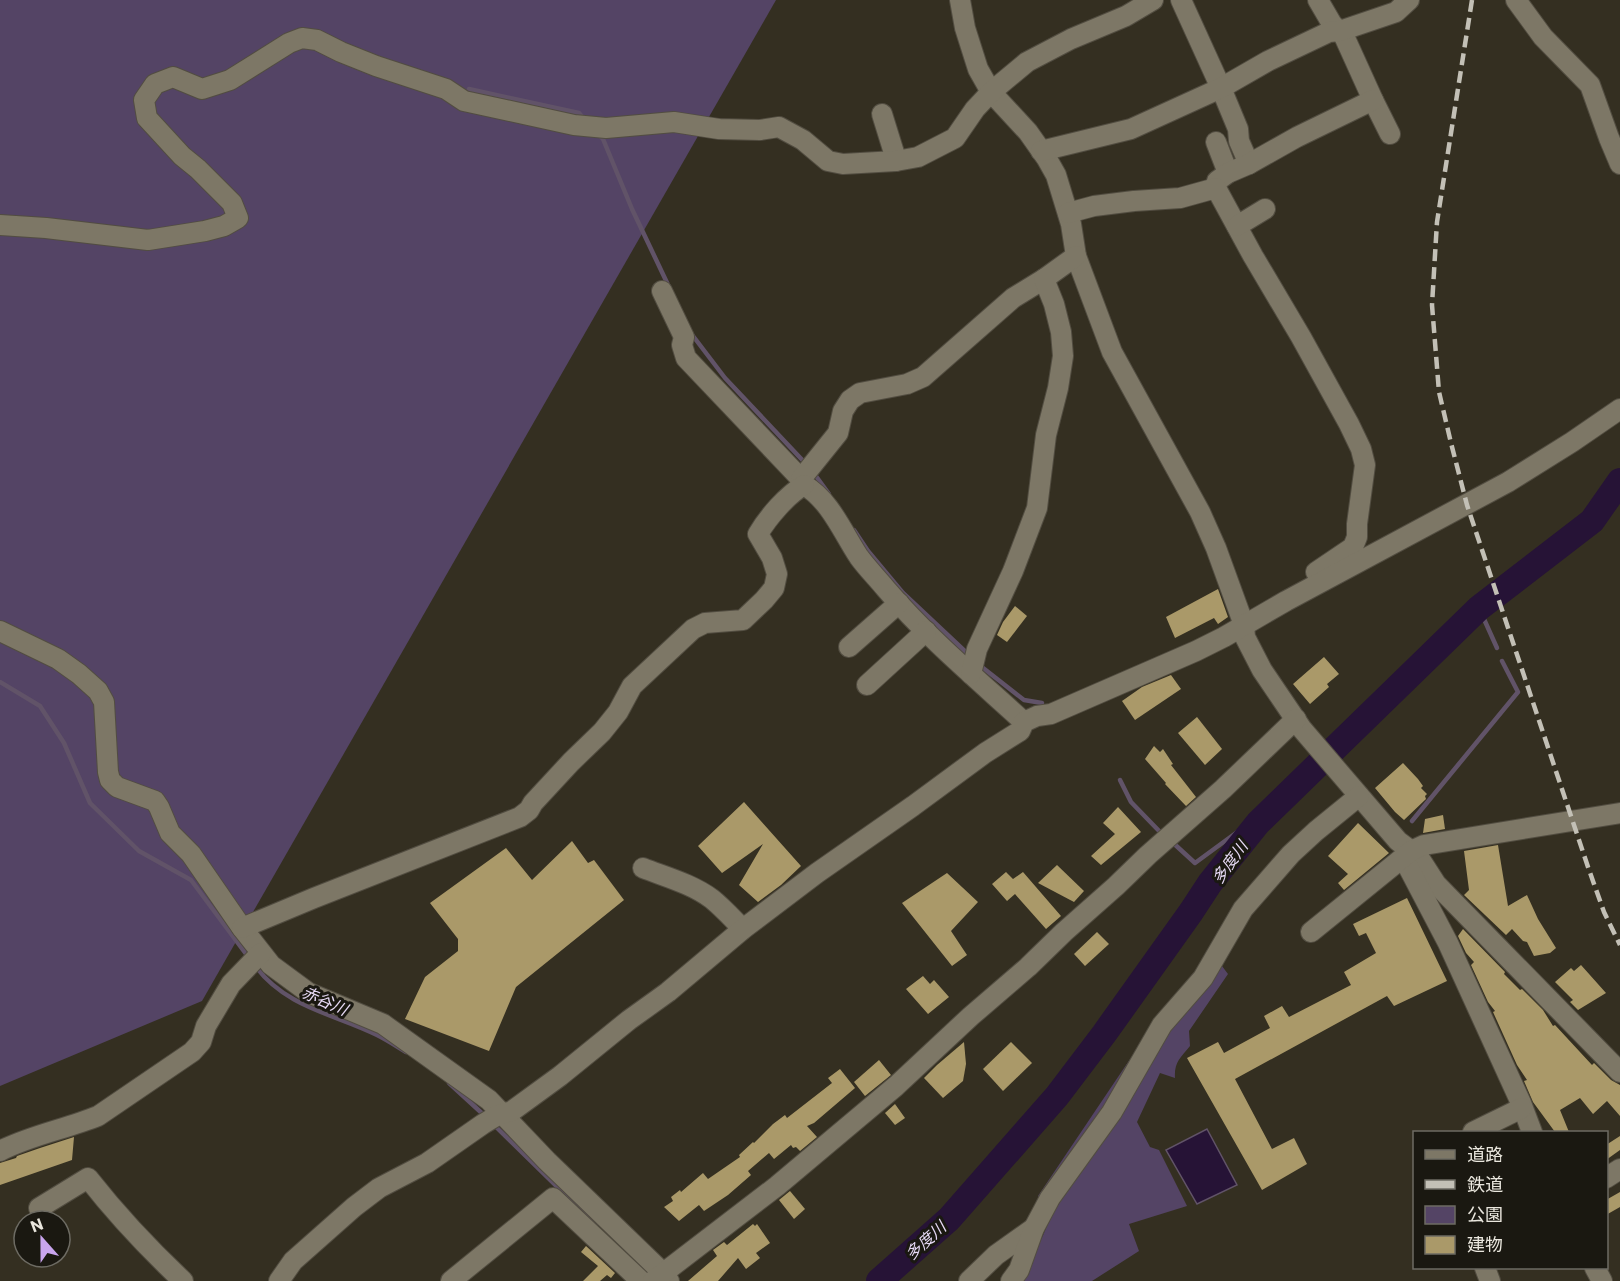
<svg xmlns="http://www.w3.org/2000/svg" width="1620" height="1281" viewBox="0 0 1620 1281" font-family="Commissioner,'Noto Sans JP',sans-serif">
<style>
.green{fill:#544465}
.water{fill:#261336;stroke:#615368;stroke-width:1.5}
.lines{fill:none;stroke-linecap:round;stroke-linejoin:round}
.stream{stroke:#615368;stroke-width:4.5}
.river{stroke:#261336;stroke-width:26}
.building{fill:#aa9969}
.minor-casing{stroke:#524d41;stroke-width:22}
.minor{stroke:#7d7766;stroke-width:20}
.rail{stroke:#c3c0b6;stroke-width:4.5;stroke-dasharray:12 6;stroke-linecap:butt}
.labels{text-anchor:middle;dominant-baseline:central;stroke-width:6;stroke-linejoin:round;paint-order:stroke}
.water-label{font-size:16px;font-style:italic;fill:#e8dbf7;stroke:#1a1811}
</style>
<rect width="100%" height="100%" fill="#342f21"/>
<g class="green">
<polygon points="0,0 776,0 202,1001 0,1086"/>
<path d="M1219 962 1228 974 1189 1031 1190 1046C1180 1058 1174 1063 1175 1078L1160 1073 1137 1122 1150 1147 1159 1150 1187 1206 1129 1224 1139 1251 1092 1281H1019L1026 1274 1051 1217 1038 1196 1157 1019Z"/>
</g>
<polygon class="water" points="1207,1129 1237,1185 1197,1204 1166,1150"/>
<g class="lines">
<g class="stream">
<polyline points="469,89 579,113 584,119"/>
<polyline points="598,134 603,139 632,209 670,289"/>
<polyline points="690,332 725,378 807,465"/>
<polyline points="813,472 829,494"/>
<polyline points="854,530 868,551 903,593 970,656"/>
<polyline points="1479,608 1497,648"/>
<polyline points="978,664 1024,700 1042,703"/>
<polyline points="0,682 40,706 64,743 90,803 139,851 191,880 249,958"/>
<polyline points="1120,780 1131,802 1162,834"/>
<polyline points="1412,821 1518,692 1502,661"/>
<polyline points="1171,841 1195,863 1240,830 1254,827"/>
<path d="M256 967C287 1008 335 1014 377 1035 387 1040 396 1046 406 1052"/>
<polyline points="449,1083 485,1116"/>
<polyline points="493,1124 596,1225"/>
</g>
<polyline class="river" points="879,1281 949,1219 1057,1096 1104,1034 1191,912 1210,883 1258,823 1479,608 1592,521 1620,481"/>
</g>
<g class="building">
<polygon points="1218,589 1228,617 1218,624 1214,618 1175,638 1166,617"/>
<polygon points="1015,606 1027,616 1007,642 997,635 1003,622"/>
<polygon points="1324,657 1339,674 1327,684 1329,687 1310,704 1293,684"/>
<polygon points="1171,675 1181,689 1135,720 1122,701 1142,687"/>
<polygon points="1197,717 1222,749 1205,765 1178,733"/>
<polygon points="1154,746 1160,752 1163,749 1173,764 1171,765 1196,797 1186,806 1165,784 1166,783 1145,759"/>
<polygon points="1403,763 1418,779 1423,786 1421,788 1427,794 1425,796 1426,799 1404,820 1395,812 1375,788"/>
<polygon points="744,802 801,866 781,885 758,902 739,885 763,844 722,873 698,846"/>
<polygon points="1118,807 1141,832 1101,865 1091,856 1115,834 1103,823"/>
<polygon points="1443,815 1445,829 1423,833 1425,819"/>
<polygon points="1358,823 1389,853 1344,890 1338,883 1348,874 1328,856"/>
<polygon points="572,841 588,863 594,860 624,900 516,987 489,1051 405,1019 425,977 458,951 458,939 430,903 506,848 532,880"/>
<polygon points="1498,845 1508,906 1527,895 1538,919 1556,948 1550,953 1534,956 1527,942 1523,941 1512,929 1506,935 1464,895 1469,890 1464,851"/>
<polygon points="1057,865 1084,891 1074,902 1038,883"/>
<polygon points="1006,872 1013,879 1023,872 1061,916 1046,929 1015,894 1007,901 992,884"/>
<polygon points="947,873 978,902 951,931 967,955 952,966 902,903"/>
<polygon points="1407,898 1447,981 1394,1006 1387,996 1235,1079 1272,1149 1294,1138 1307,1164 1262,1190 1187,1058 1218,1042 1224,1053 1270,1028 1264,1016 1282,1006 1289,1017 1351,985 1344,972 1376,953 1366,933 1359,936 1353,924"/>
<polygon points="1463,929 1505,972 1504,974 1520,990 1522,989 1543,1010 1553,1026 1555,1025 1592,1065 1594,1063 1611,1080 1620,1085 1620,1116 1607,1101 1593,1114 1580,1098 1560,1110 1569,1132 1555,1132 1533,1102 1524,1081 1527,1080 1517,1065 1493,1012 1495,1011 1488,1002 1471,965 1474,962 1466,953 1458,936"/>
<polygon points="1097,932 1109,944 1085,966 1074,954"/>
<polygon points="1581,965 1606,993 1578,1010 1570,1002 1573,1000 1555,982 1571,968 1574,971"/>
<polygon points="923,976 930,984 934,980 949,997 928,1014 906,989"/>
<polygon points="964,1042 966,1064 963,1081 943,1098 924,1078 937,1065"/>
<polygon points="1011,1042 1032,1063 1003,1091 983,1069"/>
<polygon points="879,1060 891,1075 865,1096 854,1082"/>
<polygon points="840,1069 855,1088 814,1123 807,1126 817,1137 800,1151 796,1147 793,1148 791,1145 774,1159 769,1153 748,1171 751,1175 728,1195 704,1211 699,1205 679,1221 664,1207 673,1201 671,1197 680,1190 681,1192 703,1173 708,1179 740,1157 739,1155 753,1142 754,1143 773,1124 785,1115 787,1118 832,1083 828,1078"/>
<polygon points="895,1104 905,1118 895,1125 885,1113"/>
<polygon points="1620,1136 1620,1150 1606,1160 1606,1145"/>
<polygon points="74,1137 72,1160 0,1185 0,1163 16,1158 17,1156 40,1148"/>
<polygon points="790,1191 805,1209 794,1219 779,1200"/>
<polygon points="1620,1192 1620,1207 1606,1215 1606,1200"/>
<polygon points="753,1224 755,1226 757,1224 770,1243 756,1253 760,1258 746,1269 738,1258 718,1281 688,1281 717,1256 713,1250 724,1242 727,1245"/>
<polygon points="586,1246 615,1273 611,1278 607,1275 600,1281 583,1281 598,1266 581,1252"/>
</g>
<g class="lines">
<g class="minor-casing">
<g id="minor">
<polyline points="960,0 965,28 978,69 991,92 1028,132 1047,159 1056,175 1071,224 1076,256 1112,352 1200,512 1216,548 1244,625 1245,637 1262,670 1302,729 1398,841 1418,856 1436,884 1620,1072"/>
<polyline points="1181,0 1221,88 1238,129 1239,141 1249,164"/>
<polyline points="1318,0 1332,24 1344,36 1373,100 1390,134"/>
<polyline points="1516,0 1543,37 1590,85 1609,138 1620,164"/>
<polyline points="882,114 895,156 896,161"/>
<polyline points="1216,142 1228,173"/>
<polyline points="1041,151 1131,129 1221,88 1268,61 1329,32 1340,31 1396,12 1409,0"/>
<polyline points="1216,188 1217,181 1228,173 1249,164 1297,137 1373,100"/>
<polyline points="1068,213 1094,206 1134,201 1180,198 1216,188 1253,256 1301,337 1349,424 1361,449 1365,465 1357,524 1357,537 1353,547 1316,572"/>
<polyline points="0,225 46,228 148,240 205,231 224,226 238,218 232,203 198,169 182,156 147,118 144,100 155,84 173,77 202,89 230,80 289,43 302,38 317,40 341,52 376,66 446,89 464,101 574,125 606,128 674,122 719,129 760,130 779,127 803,140 828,161 843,164 896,161 918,157 955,138 975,109 991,92 1027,62 1071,39 1126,16 1153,0"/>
<polyline points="1237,226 1265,209"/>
<path d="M662 291 684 337 682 345 686 358 801 479 804 485C830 500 843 533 859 557 867 568 877 578 886 589 927 637 977 679 1024 722"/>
<polyline points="801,479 838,433 843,411 850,400 860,393 907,384 923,377 1013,298 1044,279"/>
<polyline points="0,631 58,659 79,674 98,691 104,702 108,772 110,780 117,787 155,801 159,807 170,833 191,854 242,928 271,965 309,993 383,1024 489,1100 547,1161 663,1273 669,1281"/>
<polyline points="849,647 899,603"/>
<polyline points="971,674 977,649 1013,571 1037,508 1046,435 1058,388 1063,356 1061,332 1054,304 1044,279 1076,256"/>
<polyline points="867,685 926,631"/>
<polyline points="1404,859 1448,943 1521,1103 1532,1132"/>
<path d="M643 868C666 877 692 884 712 899 723 908 733 919 743 929"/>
<path d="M242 928 314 898 520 817 529 810 533 803 571 762 602 732 618 712 632 686 693 629 705 623 743 620 764 600 774 588 777 574 772 558 758 534C768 517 787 495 804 485"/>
<polyline points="1311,932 1411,851 1424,845 1620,813"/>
<polyline points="1473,1132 1522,1108"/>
<path d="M0 1151C31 1135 66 1129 98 1116L192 1052 201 1042 206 1026 231 984 261 953"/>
<polyline points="1606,1178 1620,1169"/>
<path d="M39 1208 88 1178C117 1215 149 1249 183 1281"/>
<polyline points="1485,1268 1490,1281"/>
<polyline points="1595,1268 1602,1281"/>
<polyline points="279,1281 293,1261 354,1207 379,1188 427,1163 483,1124 498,1115 512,1111 560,1076 629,1020 668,992 743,929 817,873 913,806 985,753 1020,731 1024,722 1037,716 1051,714 1196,651 1224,637 1286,601 1508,482 1572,442 1620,409"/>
<polyline points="451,1281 553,1198 641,1281"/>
<polyline points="653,1281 777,1186 896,1086 971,1016 1028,967 1064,932 1116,886 1148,855 1223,789 1296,719"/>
<polyline points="969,1281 996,1255 1034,1228"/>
<polyline points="1011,1281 1019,1270 1034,1228 1050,1198 1112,1112 1162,1025 1203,978 1243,909 1291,854 1316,831 1359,796"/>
</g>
</g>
<use href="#minor" class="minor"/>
<polyline class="rail" points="1472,0 1437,222 1432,305 1439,392 1451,443 1467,505 1588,867 1604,912 1620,945"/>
</g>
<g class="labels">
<g class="water-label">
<text transform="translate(1229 862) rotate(-54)">多度川</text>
<text transform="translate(325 1000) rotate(24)">赤谷川</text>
<text transform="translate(925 1240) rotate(-42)">多度川</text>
</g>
</g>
<rect x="1413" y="1131" width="195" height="138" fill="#1a1811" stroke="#6d6b63" stroke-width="1.5"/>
<rect x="1425" y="1150" width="30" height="9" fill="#7d7766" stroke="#6d6b63" stroke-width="1.5"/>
<text x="1467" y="1161" font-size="18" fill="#eae7de">道路</text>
<rect x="1425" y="1180" width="30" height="9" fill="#c3c0b6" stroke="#6d6b63" stroke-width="1.5"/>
<text x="1467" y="1191" font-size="18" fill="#eae7de">鉄道</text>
<rect x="1425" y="1206" width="30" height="18" fill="#544465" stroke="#6d6b63" stroke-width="1.5"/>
<text x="1467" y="1221" font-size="18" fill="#eae7de">公園</text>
<rect x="1425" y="1236" width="30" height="18" fill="#aa9969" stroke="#6d6b63" stroke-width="1.5"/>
<text x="1467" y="1251" font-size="18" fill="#eae7de">建物</text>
<g transform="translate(42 1239) rotate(339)"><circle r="28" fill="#1a1811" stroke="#6d6b63" stroke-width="1.5"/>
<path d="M0-4.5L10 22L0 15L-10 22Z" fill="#c9a5ee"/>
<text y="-9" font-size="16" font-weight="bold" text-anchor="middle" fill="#eae7de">N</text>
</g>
</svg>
